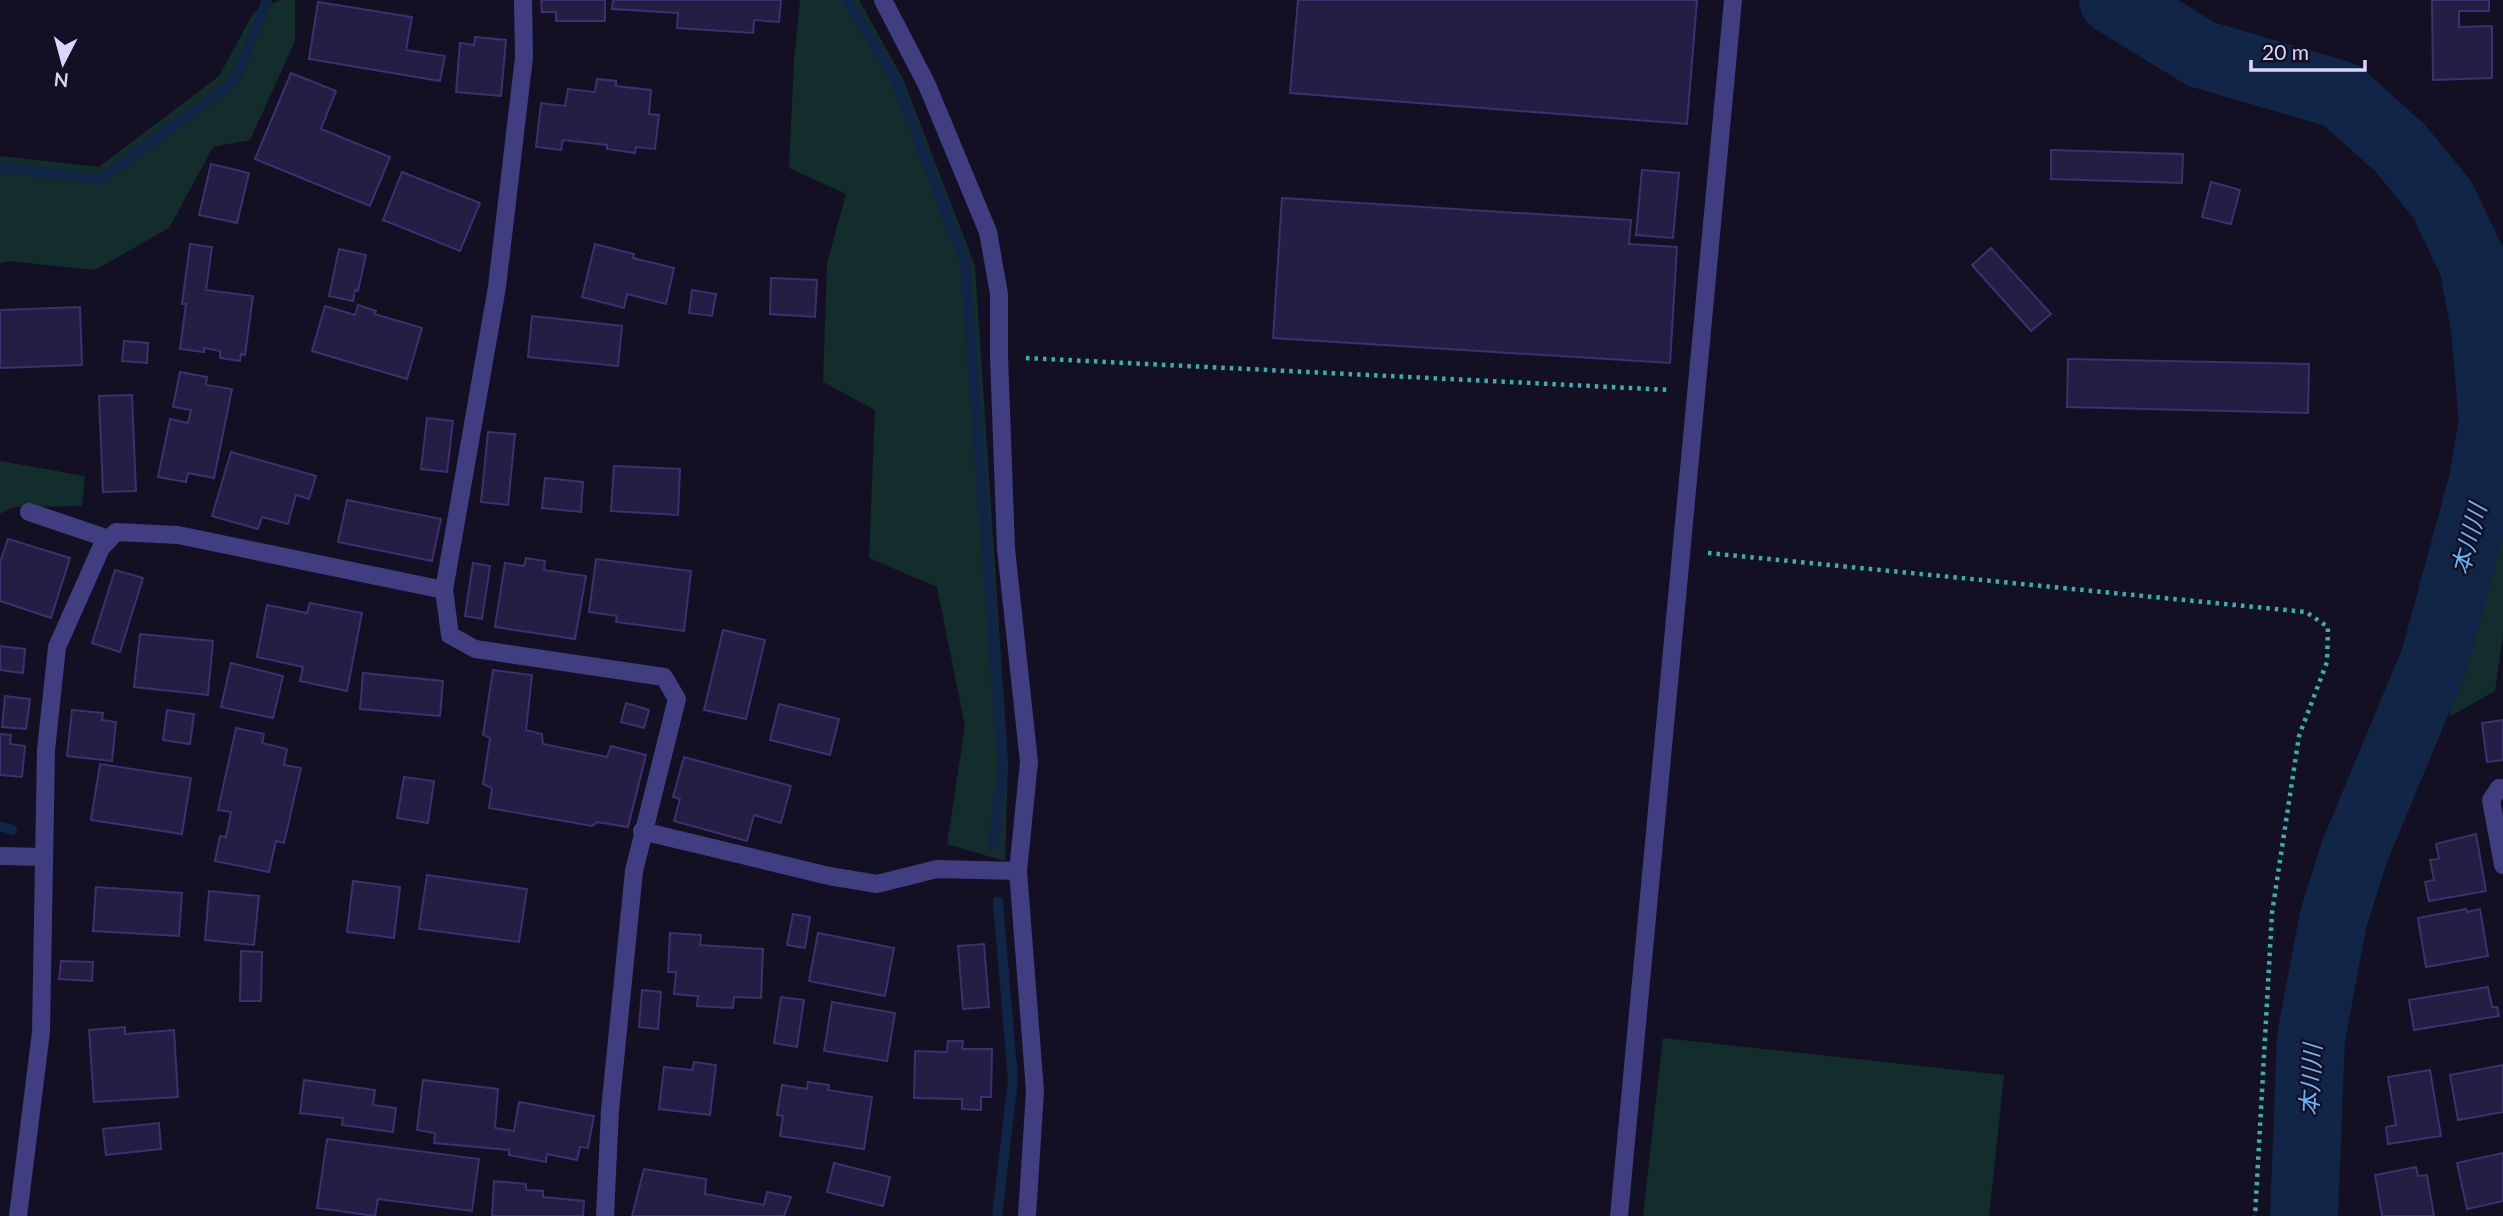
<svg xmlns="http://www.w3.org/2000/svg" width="2503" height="1216" viewBox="0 0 2503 1216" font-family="Lato,'Noto Sans JP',sans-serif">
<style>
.green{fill:#132d2d}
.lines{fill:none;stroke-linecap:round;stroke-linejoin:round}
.stream{stroke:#112547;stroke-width:10}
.river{stroke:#112547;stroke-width:68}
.building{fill:#251d44;stroke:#3d306e;stroke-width:2}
.path{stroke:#36b0aa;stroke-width:4.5;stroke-dasharray:3.5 5;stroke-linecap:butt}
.minor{stroke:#403d80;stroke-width:18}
.labels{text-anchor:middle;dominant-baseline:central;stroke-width:5;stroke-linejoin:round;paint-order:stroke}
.water-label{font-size:24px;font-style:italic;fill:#69b4f7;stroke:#131024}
</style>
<rect width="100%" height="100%" fill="#131024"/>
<g class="green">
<polygon points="280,0 295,0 295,41 250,140 213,147 169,228 95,270 8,261 0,264 0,156 99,167 219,76 254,12"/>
<polygon points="800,0 859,0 903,79 975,266 1008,763 1005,861 947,844 965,726 937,587 869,558 875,410 823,382 827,263 846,194 789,168 794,62"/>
<polygon points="0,461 85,476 82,506 13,507 0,514"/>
<polygon points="2503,482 2503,633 2495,691 2449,717"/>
<polygon points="1663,1038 2004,1075 1989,1216 1643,1216"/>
</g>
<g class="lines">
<g class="stream">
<polyline points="847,0 895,79 965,262 1003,768 993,844"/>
<polyline points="0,168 101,179 235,81 267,0"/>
<polyline points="2493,421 2503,429"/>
<polyline points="0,826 12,830"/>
<polyline points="997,1216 1013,1080 998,902"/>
</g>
<polyline class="river" points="2113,0 2201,54 2341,95 2401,149 2442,199 2473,264 2485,328 2493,421 2483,481 2435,658 2354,853 2333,920 2311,1038 2304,1216"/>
</g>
<g class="building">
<polygon points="541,0 605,0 605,21 556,21 556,12 542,12"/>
<polygon points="613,0 781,0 779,22 754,20 753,33 677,28 678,13 612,9"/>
<polygon points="1298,0 1697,0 1687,124 1290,93"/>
<polygon points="2432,0 2489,0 2489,11 2459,11 2459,27 2492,26 2492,78 2433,80"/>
<polygon points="318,2 412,17 406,50 445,56 440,81 309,59"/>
<polygon points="475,37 506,40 501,96 456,92 460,43 474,45"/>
<polygon points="291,73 336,91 321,129 390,157 370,206 255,159"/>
<polygon points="597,79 616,81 616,86 651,90 649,114 659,115 655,149 636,147 635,153 607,149 607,145 563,140 561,150 536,147 541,103 565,106 568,89 595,92"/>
<polygon points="2051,150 2183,154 2182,183 2051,179"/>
<polygon points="211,164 249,173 237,223 199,215"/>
<polygon points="1642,170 1679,173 1673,238 1636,235"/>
<polygon points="402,172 480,203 460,251 383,220"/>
<polygon points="2211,182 2240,190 2231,224 2202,217"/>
<polygon points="1282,198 1631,220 1629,244 1677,247 1670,363 1273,338"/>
<polygon points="190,244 212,247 206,290 253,296 245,355 241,354 240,361 220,358 220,351 204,348 204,352 180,349 186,304 182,304"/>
<polygon points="595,244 634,254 633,258 674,268 666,304 627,294 624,308 582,297"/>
<polygon points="1991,248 2051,314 2031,331 1972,265"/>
<polygon points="339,249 366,255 358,291 355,290 353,301 329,296"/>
<polygon points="771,278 817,280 815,317 770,314"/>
<polygon points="692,290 716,294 712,316 689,313"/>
<polygon points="358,305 376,311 374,314 422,328 407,379 312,351 325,306 355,315"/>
<polygon points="80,307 82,365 0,368 0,310"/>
<polygon points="532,316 622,326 618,366 528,357"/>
<polygon points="124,341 148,343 147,363 122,361"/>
<polygon points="2068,359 2309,364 2308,413 2067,407"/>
<polygon points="180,372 207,377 206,385 232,389 214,478 188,473 186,482 158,477 170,419 188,423 191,410 173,407"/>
<polygon points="132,395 136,491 103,492 99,396"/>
<polygon points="427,418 453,421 447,472 421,469"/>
<polygon points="488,432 515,434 508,505 481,502"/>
<polygon points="231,452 316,476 309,499 296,495 288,524 262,517 258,529 212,516"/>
<polygon points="614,466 680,469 678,515 611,511"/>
<polygon points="545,478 583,482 581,512 542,508"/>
<polygon points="347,500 441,519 432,561 338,542"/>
<polygon points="8,539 70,558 51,618 0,601 0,562"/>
<polygon points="526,558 545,561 544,570 586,576 575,639 495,627 505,563 524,566"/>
<polygon points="596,559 691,571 684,631 616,622 617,616 589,612"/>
<polygon points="473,563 490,566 482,619 465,616"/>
<polygon points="115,570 143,578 120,652 92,643"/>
<polygon points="310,603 362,613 347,691 300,681 303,667 257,657 267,605 307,613"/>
<polygon points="723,630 765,640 746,719 704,710"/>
<polygon points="140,634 213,641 208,695 134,687"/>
<polygon points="0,646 25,649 23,673 0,670"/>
<polygon points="231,663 283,676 273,718 221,707"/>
<polygon points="493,670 532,675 526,730 542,734 543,744 607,757 611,746 646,755 628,827 597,822 592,826 489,808 492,788 483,784 490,738 483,735"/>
<polygon points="363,673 443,681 440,716 360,709"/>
<polygon points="5,696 30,699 26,729 2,727"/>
<polygon points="626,703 649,710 644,728 621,722"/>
<polygon points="779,704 839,719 830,755 770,740"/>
<polygon points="72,710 103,713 102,720 116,722 112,761 67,756"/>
<polygon points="167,710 194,714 190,744 163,740"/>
<polygon points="2503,720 2503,760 2487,762 2482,723"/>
<polygon points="236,728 264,734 262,743 287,749 284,765 301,768 284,843 276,841 269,872 215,861 220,836 226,837 231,812 218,810"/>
<polygon points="0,734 11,735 10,744 25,746 22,777 0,775"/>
<polygon points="684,757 791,786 781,823 754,815 747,841 674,821 680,799 673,797"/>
<polygon points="100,764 191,778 182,834 91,820"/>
<polygon points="404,777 434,781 428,823 397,818"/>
<polygon points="2476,834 2486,891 2429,901 2425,882 2434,880 2430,860 2439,859 2436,844"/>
<polygon points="427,875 527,889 519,942 419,929"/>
<polygon points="353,881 400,887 394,938 347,932"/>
<polygon points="96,887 182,893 179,936 93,931"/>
<polygon points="209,891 259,896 254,945 205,940"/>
<polygon points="2466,909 2467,912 2480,909 2488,956 2426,967 2418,918"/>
<polygon points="793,914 810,917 805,948 787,945"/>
<polygon points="670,933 701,935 700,945 763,949 761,998 734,997 733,1008 697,1006 698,996 674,994 676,972 668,972"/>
<polygon points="818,933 894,948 885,996 809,981"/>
<polygon points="984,944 989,1007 963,1009 958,946"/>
<polygon points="241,951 262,952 261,1001 240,1001"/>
<polygon points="61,961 93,962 92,981 59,979"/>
<polygon points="2488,987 2492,1007 2497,1007 2499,1016 2414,1030 2409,1000"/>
<polygon points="642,990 661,992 658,1029 639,1027"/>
<polygon points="781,997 804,1000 797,1047 774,1043"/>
<polygon points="832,1002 895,1013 887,1061 824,1051"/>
<polygon points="125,1027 125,1034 174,1030 178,1097 94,1102 89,1030"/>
<polygon points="948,1041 963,1041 962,1049 992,1049 991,1097 981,1097 981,1110 962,1109 962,1099 914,1098 915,1051 947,1052"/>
<polygon points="694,1062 716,1065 710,1115 659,1109 664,1067 692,1070"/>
<polygon points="2503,1065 2503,1112 2458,1120 2450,1075"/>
<polygon points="2430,1070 2441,1136 2388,1144 2386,1127 2396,1125 2388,1077"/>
<polygon points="304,1080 375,1090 373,1105 396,1108 393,1132 342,1125 343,1118 300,1113"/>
<polygon points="423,1080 498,1089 495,1128 514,1131 519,1102 594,1116 588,1148 580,1147 577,1160 547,1154 546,1162 509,1155 509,1150 434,1143 435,1133 417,1130"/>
<polygon points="808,1082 829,1085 828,1090 872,1097 864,1149 780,1136 783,1116 777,1115 782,1085 807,1089"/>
<polygon points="159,1123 161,1149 106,1155 103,1129"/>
<polygon points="327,1139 479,1159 472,1211 378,1199 375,1216 317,1208"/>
<polygon points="2503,1153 2503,1201 2467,1209 2457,1163"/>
<polygon points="834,1163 890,1177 883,1206 827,1192"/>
<polygon points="2416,1167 2418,1176 2427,1175 2434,1216 2382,1216 2375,1175"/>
<polygon points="644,1169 706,1179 705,1194 764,1205 767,1192 791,1197 784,1216 632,1216"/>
<polygon points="494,1181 526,1184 526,1190 543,1191 543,1197 584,1201 583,1216 492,1216"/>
</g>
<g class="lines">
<g class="path">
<polyline points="1026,358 1671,390"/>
<polyline points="1708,553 2306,612 2328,627 2327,662 2299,736 2272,913 2255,1216"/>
</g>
<g class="minor">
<polyline points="523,0 524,57 497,287 444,590 450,635 475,649 664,677 677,699 634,871 610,1110 605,1216"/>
<polyline points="883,0 927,85 988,232 999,294 999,356 1006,549 1029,762 1018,871 1035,1091 1027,1216"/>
<polyline points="29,512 109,539"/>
<polyline points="2503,788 2499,788 2491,800 2503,865"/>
<polyline points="642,831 829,876 877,884 937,869 1018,871"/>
<polyline points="0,856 43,857"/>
<polyline points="18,1216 41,1032 46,750 57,647 101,548 116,532 178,535 444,590"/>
<polyline points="1619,1216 1733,0"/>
</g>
</g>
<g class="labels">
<g class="water-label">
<text transform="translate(2468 539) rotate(-75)">本川川</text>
<text transform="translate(2310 1080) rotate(-87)">本川川</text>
</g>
</g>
<g transform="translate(63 63) rotate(186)" stroke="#131024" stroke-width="5" paint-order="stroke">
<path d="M0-5L12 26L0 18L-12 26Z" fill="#dad5fd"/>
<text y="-10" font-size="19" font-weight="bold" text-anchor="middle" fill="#dad5fd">N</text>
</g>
<path d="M2251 60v10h114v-10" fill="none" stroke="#dad5fd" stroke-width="3.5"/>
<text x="2262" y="60" font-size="21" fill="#dad5fd" stroke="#131024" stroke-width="5" paint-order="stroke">20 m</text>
</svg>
